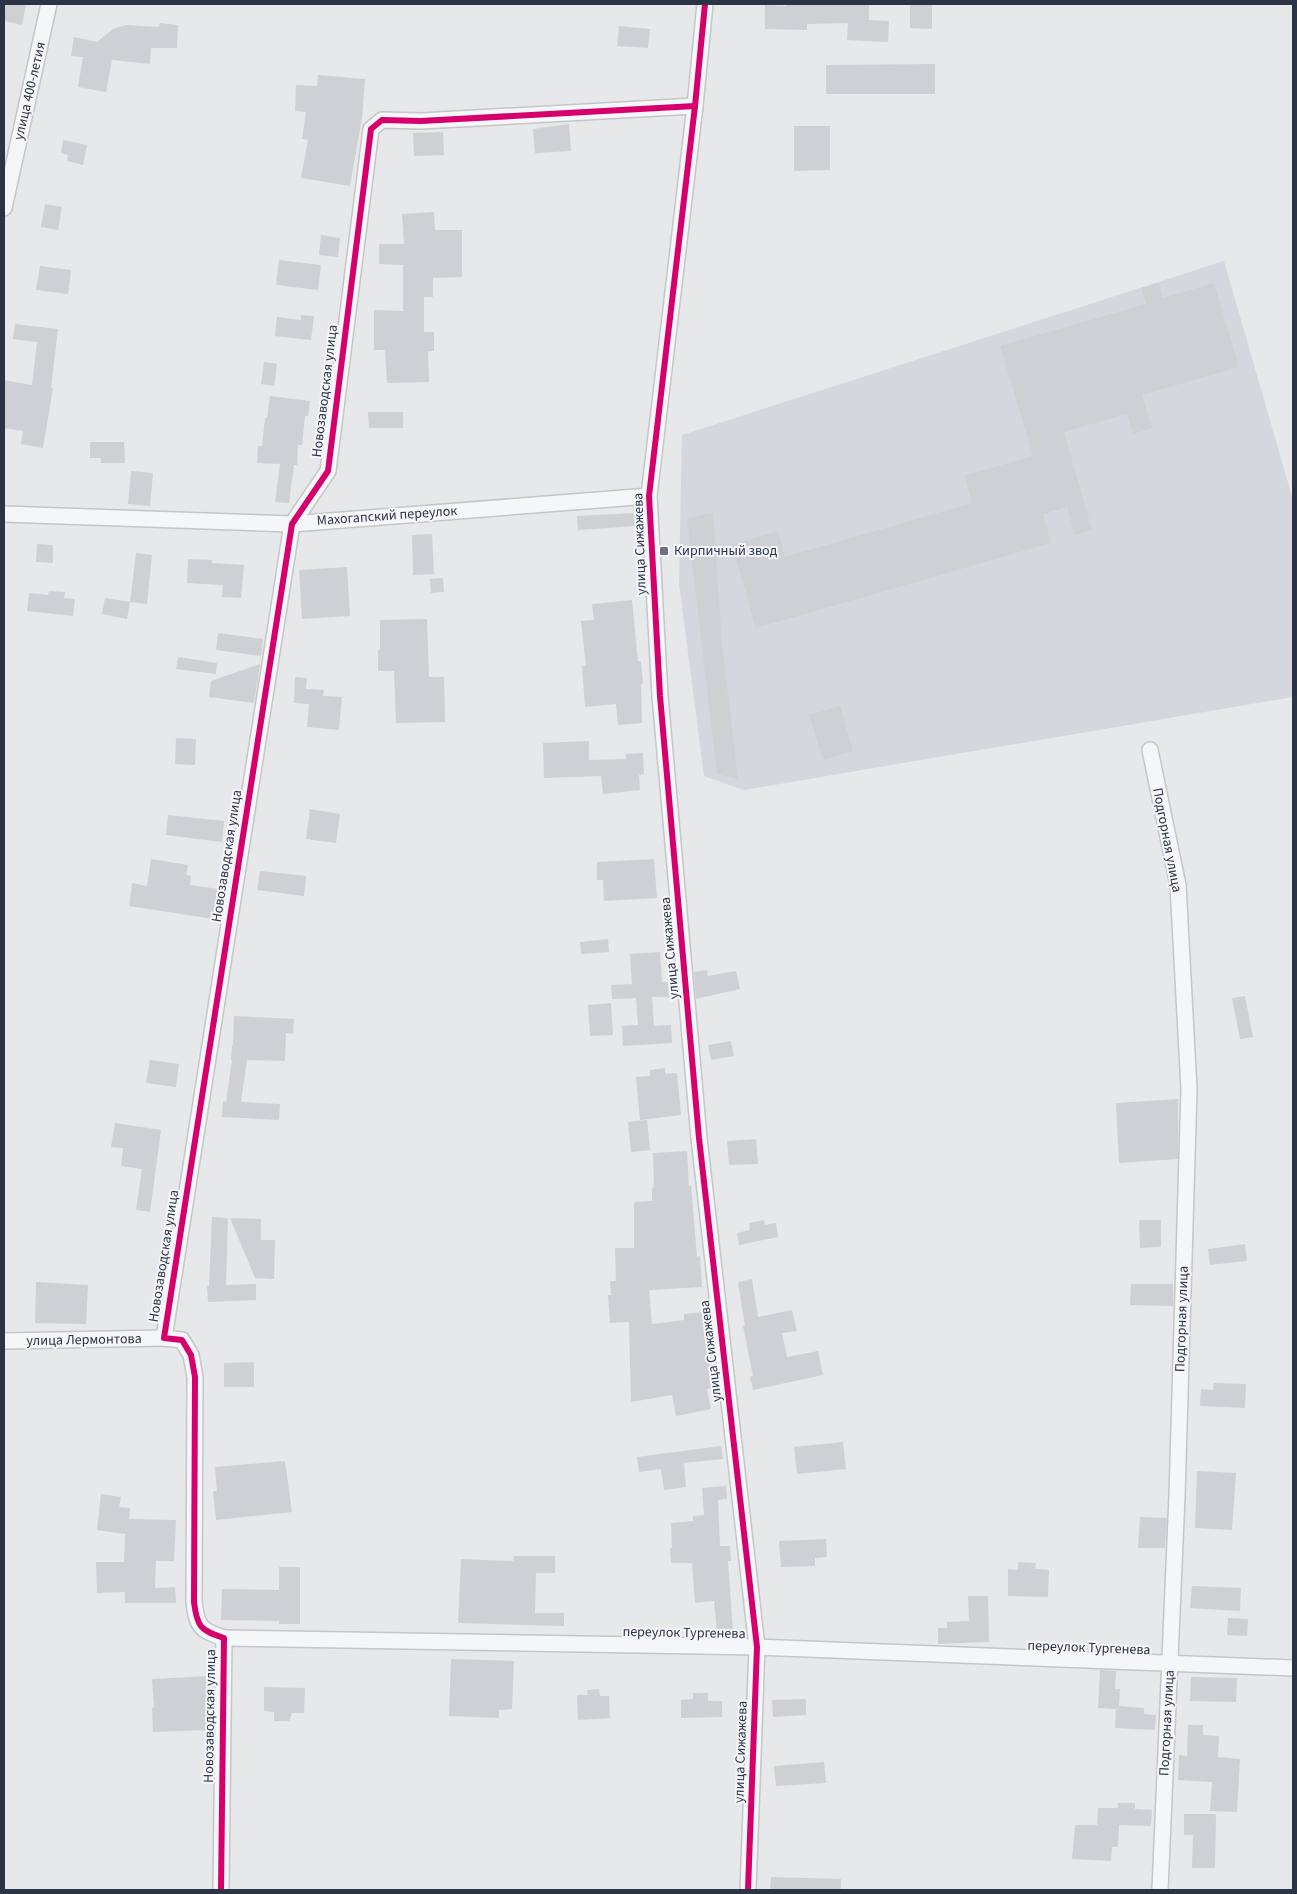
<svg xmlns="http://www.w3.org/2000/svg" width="1297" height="1894" viewBox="0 0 1297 1894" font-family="'Source Sans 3',sans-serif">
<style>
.built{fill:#d4d7dd}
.building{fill:#ced0d3}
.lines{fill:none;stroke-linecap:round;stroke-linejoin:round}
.minor-casing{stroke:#c4c6c8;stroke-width:18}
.minor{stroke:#f5f6f7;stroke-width:15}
.cycleway-casing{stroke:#f4f6f9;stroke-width:9}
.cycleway{stroke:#d6006c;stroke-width:6}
.poi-dot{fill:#6c737f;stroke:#f4f6f9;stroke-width:2}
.labels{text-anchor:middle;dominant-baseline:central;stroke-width:4;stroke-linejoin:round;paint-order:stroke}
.street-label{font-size:14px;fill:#2b3445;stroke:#f4f6f9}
.poi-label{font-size:14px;fill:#2b3445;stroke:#f4f6f9;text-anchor:start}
</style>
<rect width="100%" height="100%" fill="#e6e8ea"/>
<polygon class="built" points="1224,261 1293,500 1293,697 744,790 704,776 679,583 682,435"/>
<g class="building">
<polygon points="4,4 26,4 22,25 4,21"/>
<polygon points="786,4 869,4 869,20 889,21 888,42 847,40 848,23 807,24 807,30 765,29 765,5 786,6"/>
<polygon points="910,4 932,4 932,29 910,28"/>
<polygon points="160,23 178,25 177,48 151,48 150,64 112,60 106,92 78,87 83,57 71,56 74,37 97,42 113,29 126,25 159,27"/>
<polygon points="619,26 650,29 648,48 617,46"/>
<polygon points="935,64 935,94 826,94 826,65"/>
<polygon points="318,75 365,79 362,118 350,186 301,178 308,140 302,139 306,112 295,111 296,85 317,86"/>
<polygon points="569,124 571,151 535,153 533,129"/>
<polygon points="794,126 830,126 830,170 794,171"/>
<polygon points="443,132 444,155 414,156 413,133"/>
<polygon points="63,140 87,145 83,165 67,161 68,155 61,153"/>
<polygon points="45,204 62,207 58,230 41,227"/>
<polygon points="434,212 435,230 462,230 462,277 433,278 433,297 424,297 424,332 434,332 434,351 428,351 429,382 387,383 385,350 374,350 374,310 403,311 403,265 379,264 379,244 404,244 402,214"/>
<polygon points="321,235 340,238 338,257 319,255"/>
<polygon points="279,260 321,265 318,290 276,285"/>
<polygon points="40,266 71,270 68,294 36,290"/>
<polygon points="1159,283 1163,298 1214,283 1239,367 1142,395 1152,428 1133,434 1127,414 1064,432 1092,530 1075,535 1067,507 1043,514 1051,543 756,628 732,545 778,531 785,557 972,503 964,476 1033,456 1000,346 1146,304 1141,288"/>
<polygon points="301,315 314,316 311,340 275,336 277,317 301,320"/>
<polygon points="15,324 58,329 51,388 53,388 43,448 21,444 23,431 4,428 4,380 32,385 37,342 13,339"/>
<polygon points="264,362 277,364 274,386 261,384"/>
<polygon points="270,396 310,401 308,416 305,416 302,445 298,445 297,465 294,465 289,503 275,502 280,464 257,463 258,446 262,446 265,418 267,418"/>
<polygon points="368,412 403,412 403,428 369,428"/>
<polygon points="90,442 124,442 125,463 101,463 101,458 90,458"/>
<polygon points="131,471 153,473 150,506 128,504"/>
<polygon points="635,513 636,526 578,530 577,516"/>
<polygon points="713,513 722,644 738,779 717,774 687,518"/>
<polygon points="432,534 434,574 413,575 412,535"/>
<polygon points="37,544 53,545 53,563 36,562"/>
<polygon points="136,553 152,555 147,604 130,602"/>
<polygon points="188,559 212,560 212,563 244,565 241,598 222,597 223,585 187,583"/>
<polygon points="347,567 350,616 302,619 299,570"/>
<polygon points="443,578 444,592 431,593 430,579"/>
<polygon points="49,591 65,592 64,598 75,599 73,616 27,611 29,593 48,595"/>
<polygon points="105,598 130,602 127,619 102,614"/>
<polygon points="632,600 638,661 641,661 643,683 641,684 642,723 618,725 616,704 585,707 582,666 586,666 581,621 594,620 592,604"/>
<polygon points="427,619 429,677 444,677 445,722 396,723 394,671 378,671 378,650 380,650 380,620"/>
<polygon points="218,633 263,639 261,656 216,650"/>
<polygon points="178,657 217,663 216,674 176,669"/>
<polygon points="260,664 254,703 209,697 211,681"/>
<polygon points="295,677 307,678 306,689 324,690 323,696 342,697 339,730 307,727 309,704 294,703"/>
<polygon points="840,706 853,751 823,760 809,715"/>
<polygon points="176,738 196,739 195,765 175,764"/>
<polygon points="589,741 589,760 626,759 626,754 643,753 644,774 639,775 640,790 603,794 601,776 544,778 543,743"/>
<polygon points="310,809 340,814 336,843 306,839"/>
<polygon points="168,815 224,821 222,842 166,835"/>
<polygon points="151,859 188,865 186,875 191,876 190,885 219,889 214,919 129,906 132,883 147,886"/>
<polygon points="654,859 657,898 604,901 603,880 597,880 597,862"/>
<polygon points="260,871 306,876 304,896 257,890"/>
<polygon points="608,939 609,952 581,954 580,942"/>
<polygon points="660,952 662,982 668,982 669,997 652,997 654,1026 671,1025 672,1043 623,1046 622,1026 638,1025 636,998 612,999 611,985 632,984 630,954"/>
<polygon points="707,970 708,976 736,971 740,989 696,999 694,972"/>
<polygon points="1245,996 1253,1037 1240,1039 1232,998"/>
<polygon points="611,1003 613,1035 590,1036 588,1005"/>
<polygon points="234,1016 294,1019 293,1034 286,1033 285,1061 247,1060 241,1102 280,1104 279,1120 222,1117 223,1101 226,1102 232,1060 231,1060 232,1045 233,1045"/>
<polygon points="731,1041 734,1056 711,1060 708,1045"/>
<polygon points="150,1060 179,1064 176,1087 146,1083"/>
<polygon points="665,1068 665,1074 677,1073 681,1115 640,1120 636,1077 650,1076 650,1070"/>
<polygon points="1178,1099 1178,1159 1119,1163 1116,1103"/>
<polygon points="647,1120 650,1150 631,1152 628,1122"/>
<polygon points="115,1123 161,1130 150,1212 136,1210 142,1169 121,1166 123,1148 111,1147"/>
<polygon points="756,1139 758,1164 729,1165 727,1141"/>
<polygon points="687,1151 689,1186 691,1185 697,1257 700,1256 702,1287 649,1290 652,1324 684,1320 684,1314 705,1312 715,1388 707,1389 711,1409 676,1416 672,1395 631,1402 629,1322 610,1323 608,1295 611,1295 610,1281 616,1281 615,1248 634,1248 634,1202 652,1201 652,1188 654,1187 653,1153"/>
<polygon points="212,1217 228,1218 226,1285 256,1284 256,1300 208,1302 207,1286 209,1286"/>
<polygon points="230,1218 261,1219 261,1240 275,1240 274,1279 255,1278"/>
<polygon points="764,1220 765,1225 776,1223 778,1237 739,1245 737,1233 750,1230 749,1223"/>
<polygon points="1139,1220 1161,1220 1161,1247 1140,1248"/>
<polygon points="1245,1244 1247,1261 1210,1265 1208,1249"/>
<polygon points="752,1279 758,1317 792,1310 797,1331 782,1333 787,1357 818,1351 823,1375 753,1390 750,1377 753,1376 743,1326 745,1326 738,1282"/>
<polygon points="36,1282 88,1285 86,1324 35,1323"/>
<polygon points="1131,1284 1173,1284 1173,1306 1130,1305"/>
<polygon points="254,1362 254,1387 224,1387 224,1363"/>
<polygon points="1214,1383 1246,1384 1245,1408 1200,1406 1201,1389 1213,1390"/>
<polygon points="843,1442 846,1469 797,1474 794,1447"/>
<polygon points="721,1446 723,1459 684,1463 686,1487 664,1490 661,1469 639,1472 637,1457"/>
<polygon points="285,1461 292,1512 216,1520 213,1491 217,1491 215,1467"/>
<polygon points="1197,1471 1236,1473 1232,1530 1195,1528"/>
<polygon points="726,1486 727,1499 718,1500 720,1546 730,1546 731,1561 728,1561 733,1632 717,1633 714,1601 695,1603 692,1563 671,1563 670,1548 672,1548 671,1523 693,1521 693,1516 704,1515 702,1488"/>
<polygon points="101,1494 121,1497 119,1507 130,1508 129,1519 176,1520 174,1561 156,1561 155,1588 175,1587 176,1603 125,1603 125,1592 97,1593 96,1562 124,1562 125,1534 97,1530"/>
<polygon points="1140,1517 1167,1518 1165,1548 1138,1548"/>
<polygon points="826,1539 827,1557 815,1558 815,1566 781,1567 779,1541"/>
<polygon points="514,1556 555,1556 555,1573 536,1573 535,1613 564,1613 564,1626 458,1623 461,1559 513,1561"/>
<polygon points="1018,1562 1036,1563 1035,1569 1049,1570 1048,1597 1008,1596 1008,1569 1018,1570"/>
<polygon points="279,1567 300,1567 300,1624 279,1624 279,1621 221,1620 222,1589 279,1590"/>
<polygon points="1192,1586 1241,1588 1240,1611 1190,1608"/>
<polygon points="968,1596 988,1596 989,1642 938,1644 938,1628 947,1628 947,1622 969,1621"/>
<polygon points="1228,1618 1248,1619 1247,1636 1227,1635"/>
<polygon points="451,1659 514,1661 512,1709 499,1710 499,1718 449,1716"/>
<polygon points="1100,1670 1116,1671 1115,1689 1120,1689 1119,1706 1144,1708 1144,1714 1156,1715 1155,1730 1115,1728 1116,1709 1098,1708"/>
<polygon points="208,1676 209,1730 153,1732 152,1708 154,1707 152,1679"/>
<polygon points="1191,1677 1237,1678 1236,1702 1190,1701"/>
<polygon points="264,1687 305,1688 304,1713 292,1713 289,1721 274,1721 274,1712 264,1711"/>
<polygon points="599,1689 600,1696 609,1696 610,1718 578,1720 577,1695 588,1695 587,1690"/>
<polygon points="693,1693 708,1693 708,1701 722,1701 722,1717 681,1718 681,1700 693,1699"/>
<polygon points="806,1699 806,1715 773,1717 772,1700"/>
<polygon points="1188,1725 1203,1725 1203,1735 1219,1736 1218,1757 1240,1759 1237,1812 1210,1811 1212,1782 1178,1780 1179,1755 1187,1756"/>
<polygon points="824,1762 826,1783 776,1786 774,1766"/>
<polygon points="1118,1803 1135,1803 1135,1809 1152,1810 1151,1826 1119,1825 1118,1847 1112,1847 1111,1861 1072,1859 1075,1825 1097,1825 1098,1808 1118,1808"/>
<polygon points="1184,1814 1216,1814 1215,1868 1192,1868 1193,1835 1184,1835"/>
<polygon points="771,1877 841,1879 841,1890 770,1890"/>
</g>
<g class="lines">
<g class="minor-casing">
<g id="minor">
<polyline points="705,4 695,106 649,496 660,696 699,1138 757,1647 748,1890"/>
<polyline points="4,208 49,4"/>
<polyline points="4,514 292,524 649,496"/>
<polyline points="1150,750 1178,885 1189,1089 1177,1496 1160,1890"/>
<polyline points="4,1341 164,1338"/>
<polyline points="224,1638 757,1647 1293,1668"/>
<path d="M221 1890 224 1638C200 1630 197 1627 194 1602L195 1377 191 1355 182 1340 164 1338 292 524 328 471 371 129 382 120 421 121 695 106"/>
</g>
</g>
<use href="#minor" class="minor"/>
<g class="cycleway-casing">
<g id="cycleway">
<polyline points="705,4 695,106 649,496 660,696 699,1138 757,1647 748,1890"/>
<path d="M221 1890 224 1638C200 1630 197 1627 194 1602L195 1377 191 1355 182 1340 164 1338 292 524 328 471 371 129 382 120 421 121 695 106"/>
</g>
</g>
<use href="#cycleway" class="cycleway"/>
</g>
<rect class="poi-dot" x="659" y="546" width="10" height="10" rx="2.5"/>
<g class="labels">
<g class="street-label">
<text transform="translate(30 91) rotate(-77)">улица 400-летия</text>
<text transform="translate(325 391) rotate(-83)">Новозаводская улица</text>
<text transform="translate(387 516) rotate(-4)">Махогапский переулок</text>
<text transform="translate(640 544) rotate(-92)">улица Сижажева</text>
<text transform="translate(1167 840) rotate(79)">Подгорная улица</text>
<text transform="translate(227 856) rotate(-81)">Новозаводская улица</text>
<text transform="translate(670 948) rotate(-95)">улица Сижажева</text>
<text transform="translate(164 1256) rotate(-81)">Новозаводская улица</text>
<text transform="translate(1182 1319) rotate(-88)">Подгорная улица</text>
<text transform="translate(84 1340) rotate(-1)">улица Лермонтова</text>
<text transform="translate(711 1351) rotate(-97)">улица Сижажева</text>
<text transform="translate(684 1633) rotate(1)">переулок Тургенева</text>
<text transform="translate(1089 1648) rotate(2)">переулок Тургенева</text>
<text transform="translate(210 1716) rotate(-89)">Новозаводская улица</text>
<text transform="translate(1167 1723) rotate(-87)">Подгорная улица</text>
<text transform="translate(741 1752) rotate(-88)">улица Сижажева</text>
</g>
<g class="poi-label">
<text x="674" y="551">Кирпичный звод</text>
</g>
</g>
<rect width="1297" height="1894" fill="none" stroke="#2b3445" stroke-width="10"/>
</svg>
